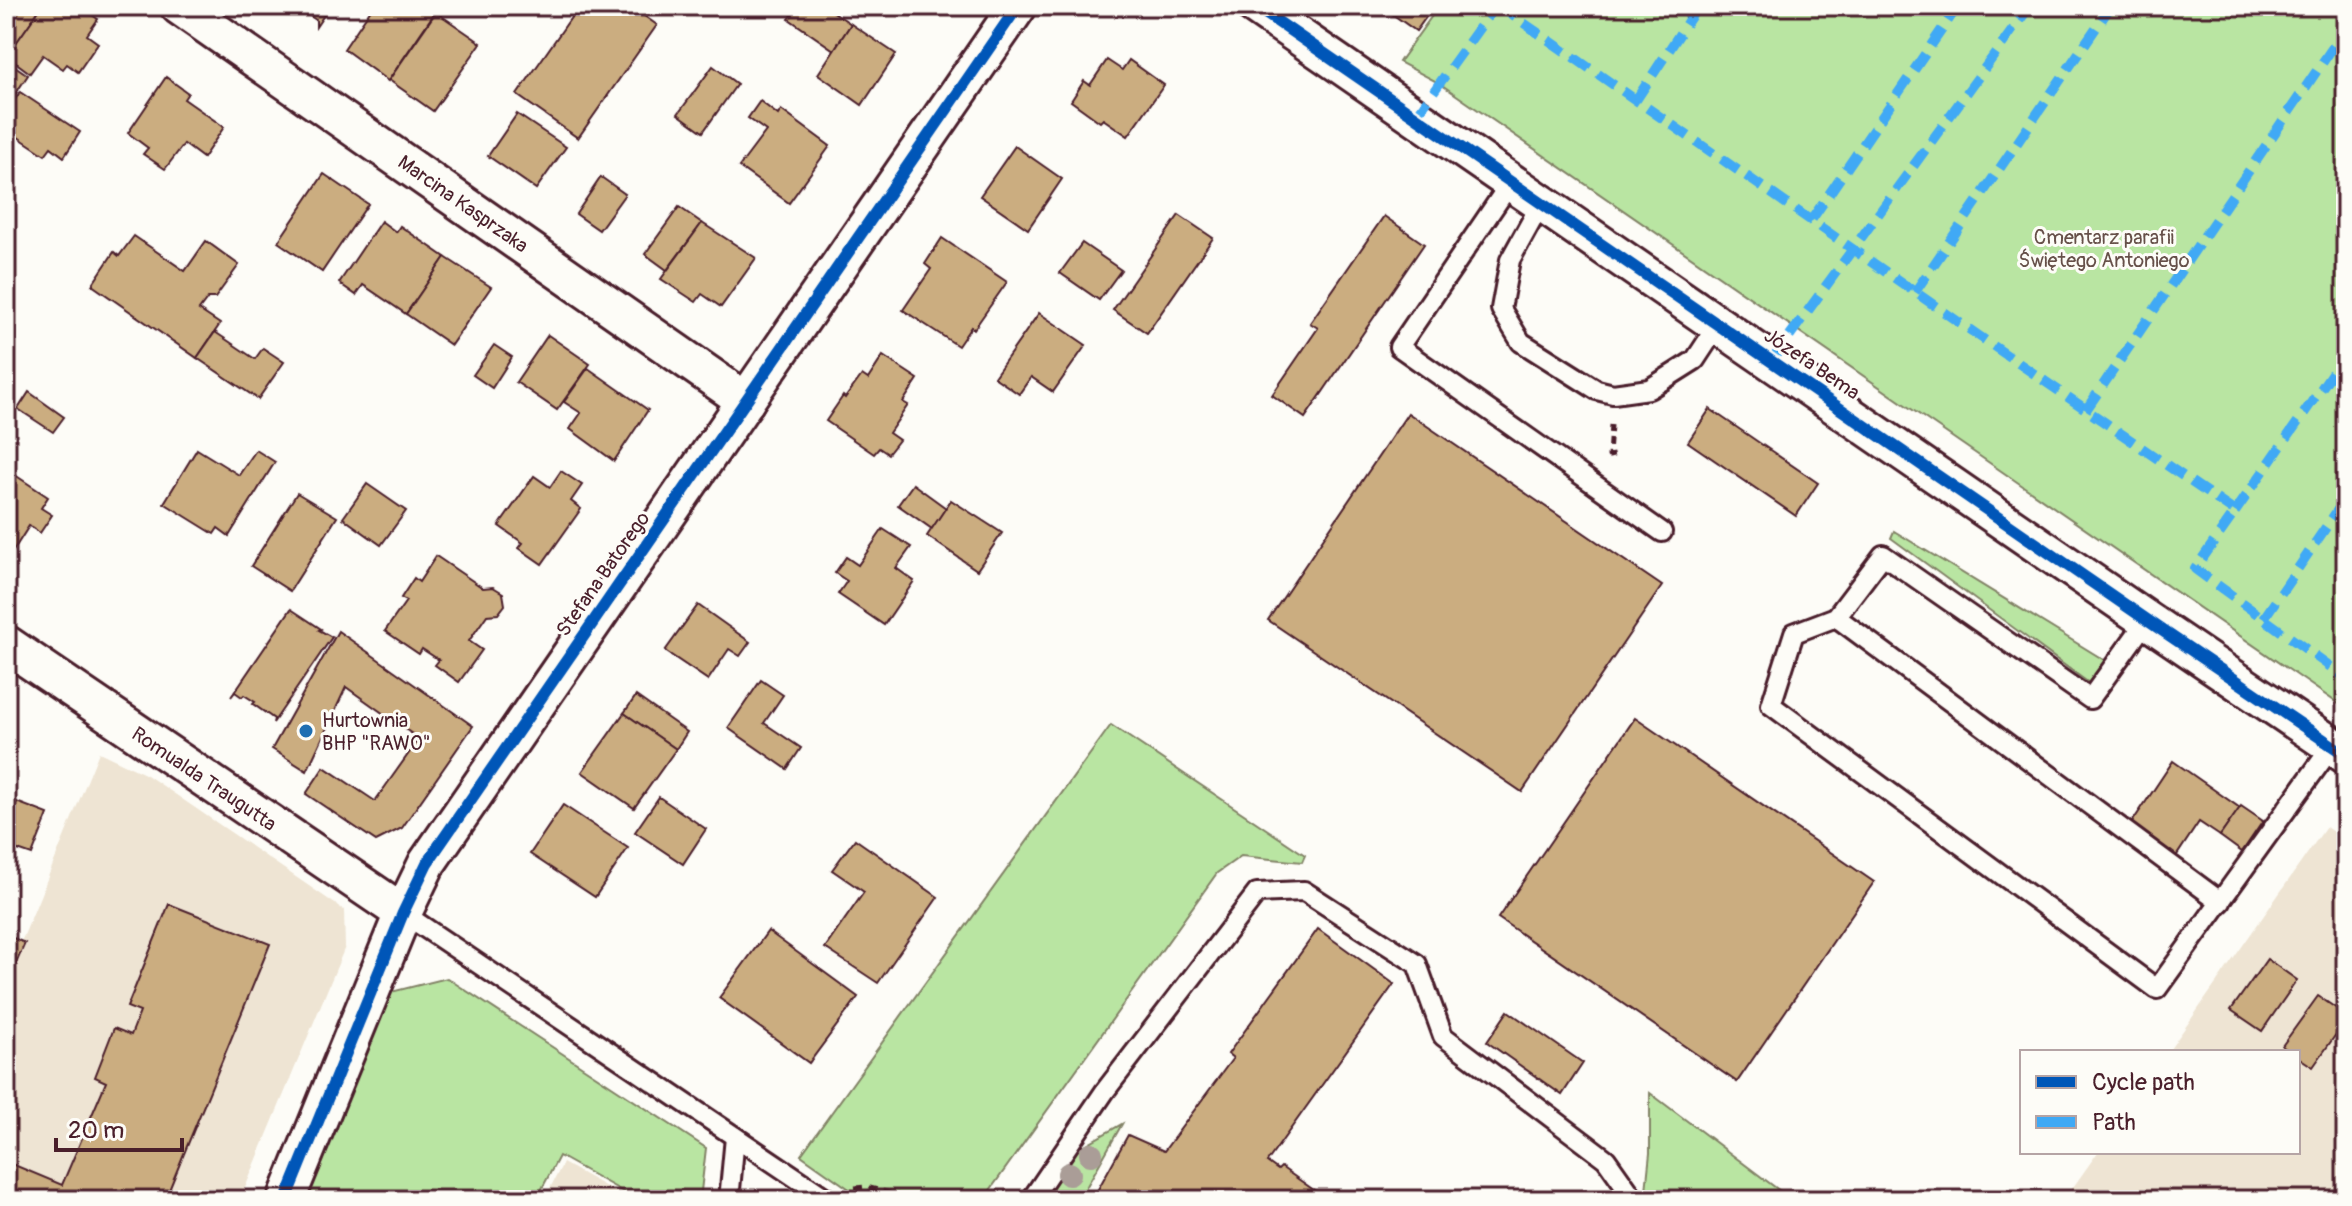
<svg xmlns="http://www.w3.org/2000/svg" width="2352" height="1206" viewBox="0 0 2352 1206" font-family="Pangolin,sans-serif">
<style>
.built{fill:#eee4d3}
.green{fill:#b9e5a2;stroke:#828266;stroke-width:2}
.building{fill:#cbad80;stroke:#4a1f2b;stroke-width:2}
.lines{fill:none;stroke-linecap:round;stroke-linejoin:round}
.service-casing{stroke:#4a1f2b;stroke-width:24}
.minor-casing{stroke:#4a1f2b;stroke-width:42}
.path{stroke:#4a1f2b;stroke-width:5;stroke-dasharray:8 6;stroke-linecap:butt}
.service{stroke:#fdfcf7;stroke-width:18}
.minor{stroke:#fdfcf7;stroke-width:36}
.quiet{stroke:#3fa9f5;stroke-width:10;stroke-dasharray:20 10;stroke-linecap:butt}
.cycleway-casing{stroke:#fdfcf7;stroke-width:17}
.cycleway{stroke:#0057b8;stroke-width:12}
.tree{fill:#aa9d97}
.poi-dot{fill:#1f6fb2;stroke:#fdfcf7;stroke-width:3}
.labels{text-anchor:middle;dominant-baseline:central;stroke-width:6;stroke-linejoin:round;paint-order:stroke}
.street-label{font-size:20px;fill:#4a1f2b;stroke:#fdfcf7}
.park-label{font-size:20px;fill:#665049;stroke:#fdfcf7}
.poi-label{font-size:20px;fill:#4a1f2b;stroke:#fdfcf7;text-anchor:start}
</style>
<rect width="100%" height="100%" fill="#fdfcf7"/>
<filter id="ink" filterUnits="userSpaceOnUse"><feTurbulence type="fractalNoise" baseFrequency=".0125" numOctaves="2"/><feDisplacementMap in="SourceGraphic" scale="16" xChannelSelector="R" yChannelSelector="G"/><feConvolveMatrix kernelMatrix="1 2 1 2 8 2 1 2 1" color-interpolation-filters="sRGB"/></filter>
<g filter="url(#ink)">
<g class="built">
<polygon points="99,752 147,775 344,910 345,947 240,1200 6,1200 6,974 25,933"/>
<polygon points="2326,827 2346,841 2346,1200 2064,1200 2098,1152 2298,1152 2298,1052 2168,1052"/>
<polygon points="563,1163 630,1200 544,1200"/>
</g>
<g class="green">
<polygon points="1439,6 2346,6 2346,709 1439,83 1399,62"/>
<polygon points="1894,531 2109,663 2093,686 1891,538"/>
<polygon points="1111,725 1305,855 1302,862 1241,856 1217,873 983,1200 865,1200 801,1155"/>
<polygon points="447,978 706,1148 700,1200 638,1200 559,1156 536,1200 306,1200 391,992"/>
<polygon points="1650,1093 1792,1200 1645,1200 1650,1153"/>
<polygon points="1122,1124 1079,1200 1040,1200 1069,1154"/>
</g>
<g class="building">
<polygon points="6,6 42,6 7,56 6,56"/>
<polygon points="42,6 78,6 98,19 87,35 98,43 78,72 67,64 63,69 43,55 30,73 7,56"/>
<polygon points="295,6 330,6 316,27 316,20"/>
<polygon points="373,6 426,6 435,12 388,81 344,49"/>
<polygon points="579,6 630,6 657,25 578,138 517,95"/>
<polygon points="799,6 825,6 851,24 834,50 789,19"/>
<polygon points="1381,6 1434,6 1416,31"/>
<polygon points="436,12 481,43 433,111 389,80"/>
<polygon points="851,24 896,54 862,105 818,74"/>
<polygon points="6,60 28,75 14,96 6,90"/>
<polygon points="1107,60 1122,70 1129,60 1164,85 1128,136 1103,119 1100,122 1071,101 1084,81 1090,85"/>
<polygon points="713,66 737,84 703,132 678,114"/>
<polygon points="166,77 188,93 184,99 224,127 203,158 184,144 165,169 143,154 148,148 128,133"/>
<polygon points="20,92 80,132 64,157 51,147 45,155 6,129 6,113"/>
<polygon points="760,101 778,115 781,110 830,146 789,203 739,167 766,131 748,118"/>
<polygon points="517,114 566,147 536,189 488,156"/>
<polygon points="1015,146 1062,179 1028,229 980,196"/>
<polygon points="324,174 368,204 322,272 278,242"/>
<polygon points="601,177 625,194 599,230 576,214"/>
<polygon points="679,207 702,223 667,270 645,254"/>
<polygon points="1179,215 1213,238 1147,333 1113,310"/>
<polygon points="1384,216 1424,244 1305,418 1272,395 1318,328 1310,323"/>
<polygon points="381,221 396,232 400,226 445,257 406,314 363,285 356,295 339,283"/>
<polygon points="702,223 756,258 721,307 702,294 696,302 661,279"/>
<polygon points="134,236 185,271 206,241 239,265 215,298 208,298 199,310 220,324 197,358 92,285 114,252 119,256"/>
<polygon points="942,238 1007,282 974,329 971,327 958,346 903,310 931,269 925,264"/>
<polygon points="1082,243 1121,270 1099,300 1060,273"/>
<polygon points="445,257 491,287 451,345 406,314"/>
<polygon points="1039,313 1086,345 1053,392 1031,377 1019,394 994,377"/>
<polygon points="215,332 255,359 263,348 284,362 258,399 197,358"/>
<polygon points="548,335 590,364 557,410 516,382"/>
<polygon points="494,345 512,357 492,388 473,375"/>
<polygon points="883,356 918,379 903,402 908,405 889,433 899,440 888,454 879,448 874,454 826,421 843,396 845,398 862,375 868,379"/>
<polygon points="588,368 648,410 614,461 570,429 581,413 564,402"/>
<polygon points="29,392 64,417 53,432 18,409"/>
<polygon points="1710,409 1818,483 1796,516 1688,442"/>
<polygon points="1408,413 1662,586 1522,792 1268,620"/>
<polygon points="197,449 239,475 256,450 275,462 229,536 218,528 214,534 164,503"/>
<polygon points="6,469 48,497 41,508 52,515 40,533 29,526 13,551 6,546"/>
<polygon points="561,471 582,485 571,501 581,509 542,564 519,548 523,543 499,526 534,476 550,487"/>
<polygon points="367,484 406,511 381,545 343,518"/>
<polygon points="913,484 946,508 932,529 898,505"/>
<polygon points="297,493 337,517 290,591 251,566"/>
<polygon points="951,500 1002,533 977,570 927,536"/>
<polygon points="883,529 911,547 896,568 914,581 884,625 838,594 847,581 835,573 846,557 858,565"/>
<polygon points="436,556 483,588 493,587 503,593 505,605 498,614 487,615 469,641 482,650 459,682 435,665 439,660 422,649 419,654 385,631 406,601 401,598 414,578 419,582"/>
<polygon points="698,605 750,642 740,656 729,649 708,680 665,651"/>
<polygon points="291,609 321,629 319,630 332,637 273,723 274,719 253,704 255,702 244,695 242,697 235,692 231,697"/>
<polygon points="338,631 473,726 402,828 376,841 306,794 324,767 375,801 419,739 346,687 307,771 272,749"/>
<polygon points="761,680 783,695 764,723 801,748 787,769 728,728"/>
<polygon points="636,696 687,732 676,749 624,713"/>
<polygon points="624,713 676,749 634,808 582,772"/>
<polygon points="1635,718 1874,882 1737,1082 1498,918"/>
<polygon points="2173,761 2240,808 2220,836 2199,822 2171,864 2125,833"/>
<polygon points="659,797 706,829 683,864 635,832"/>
<polygon points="6,798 48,814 32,855 12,848 6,863"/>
<polygon points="563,805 628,848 595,897 530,854"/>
<polygon points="2241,806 2263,821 2242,852 2220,836"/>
<polygon points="855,839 938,897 878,983 825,948 864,892 832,870"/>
<polygon points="169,904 270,944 165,1200 6,1200 6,1179 12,1164 62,1185 106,1082 95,1077 114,1028 131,1035 140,1012 127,1007"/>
<polygon points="1318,929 1394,984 1267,1162 1278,1170 1281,1167 1328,1200 1092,1200 1128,1135 1164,1151 1233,1058 1228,1054"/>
<polygon points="768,931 858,997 809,1063 719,998"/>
<polygon points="6,935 25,943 6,986"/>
<polygon points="2267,959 2297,980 2262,1031 2231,1010"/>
<polygon points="2318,996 2346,1015 2346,1020 2313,1067 2298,1057 2298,1052 2290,1052 2282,1046"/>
<polygon points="1508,1011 1583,1063 1562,1095 1487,1042"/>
</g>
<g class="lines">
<g class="service-casing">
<g id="service">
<polyline points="1511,182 1399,347 1662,532"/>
<polyline points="1542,202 1510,260 1501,309 1521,342 1597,390 1613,394 1649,389 1695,360 1718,325"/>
<polyline points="1836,617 2221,902"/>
<polyline points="2147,620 2090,699 1883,555 1836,617 1794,633 1771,705 2157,989 2333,745"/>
<polyline points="403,913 829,1200"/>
<polyline points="729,1200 735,1137"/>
<polyline points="1031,1200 1105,1091 1257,893 1304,891 1417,964 1443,1036 1606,1159 1635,1200"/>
</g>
</g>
<g class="minor-casing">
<g id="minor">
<polyline points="179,6 746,401"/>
<polyline points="1255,6 2147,620 2346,755"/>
<polyline points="6,644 403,913"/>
<polyline points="286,1200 403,913 427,863 1018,6"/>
</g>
</g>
<g class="path">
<polyline points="1611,425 1609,456 1617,454"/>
<polyline points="855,1188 866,1187 916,1200"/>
</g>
<use href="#service" class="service"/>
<use href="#minor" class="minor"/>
<g class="quiet">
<polyline points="1499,6 2235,512 2195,569 2346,678"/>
<polyline points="1636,100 1698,6"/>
<polyline points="1416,116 1495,6"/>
<polyline points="1812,219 1958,6"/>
<polyline points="1915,292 2111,6"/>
<polyline points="1772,360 2030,6"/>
<polyline points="2086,410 2346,28"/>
<polyline points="2235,512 2346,353"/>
<polyline points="2264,618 2346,498"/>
</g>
<g class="cycleway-casing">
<g id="cycleway">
<polyline points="1255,6 2147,620 2346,755"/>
<polyline points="286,1200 403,913 427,863 1018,6"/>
</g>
</g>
<use href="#cycleway" class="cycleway"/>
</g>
<g class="tree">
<circle cx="1091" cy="1154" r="12"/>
<circle cx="1069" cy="1174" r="12"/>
</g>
</g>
<circle class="poi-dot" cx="306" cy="731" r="8"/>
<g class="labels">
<g class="street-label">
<text transform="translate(463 204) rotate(35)">Marcina Kasprzaka</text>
<text transform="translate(1812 364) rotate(34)">Józefa Bema</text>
<text transform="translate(603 574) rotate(-55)">Stefana Batorego</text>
<text transform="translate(204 779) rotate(34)">Romualda Traugutta</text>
</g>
<g class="park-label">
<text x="2104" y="237">Cmentarz parafii<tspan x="2104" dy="23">Świętego Antoniego</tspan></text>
</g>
<g class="poi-label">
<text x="322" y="720">Hurtownia<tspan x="322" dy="23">BHP "RAWO"</tspan></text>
</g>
</g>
<rect width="2352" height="1206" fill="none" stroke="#fdfcf7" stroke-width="32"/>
<rect x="16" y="16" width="2320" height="1174" fill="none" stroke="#4a1f2b" stroke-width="3" filter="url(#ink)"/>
<rect x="2020" y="1050" width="280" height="104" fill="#fdfcf7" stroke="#b5a4a5" stroke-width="2"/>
<rect x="2036" y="1076" width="40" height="12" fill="#0057b8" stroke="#b5a4a5" stroke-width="2"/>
<text x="2092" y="1090" font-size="24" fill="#4a1f2b">Cycle path</text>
<rect x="2036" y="1116" width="40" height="12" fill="#3fa9f5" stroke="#b5a4a5" stroke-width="2"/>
<text x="2092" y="1130" font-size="24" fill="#4a1f2b">Path</text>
<path d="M56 1138v12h126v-12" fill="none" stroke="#4a1f2b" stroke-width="4"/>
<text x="68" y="1138" font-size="24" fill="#4a1f2b" stroke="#fdfcf7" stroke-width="6" paint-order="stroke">20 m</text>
</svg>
